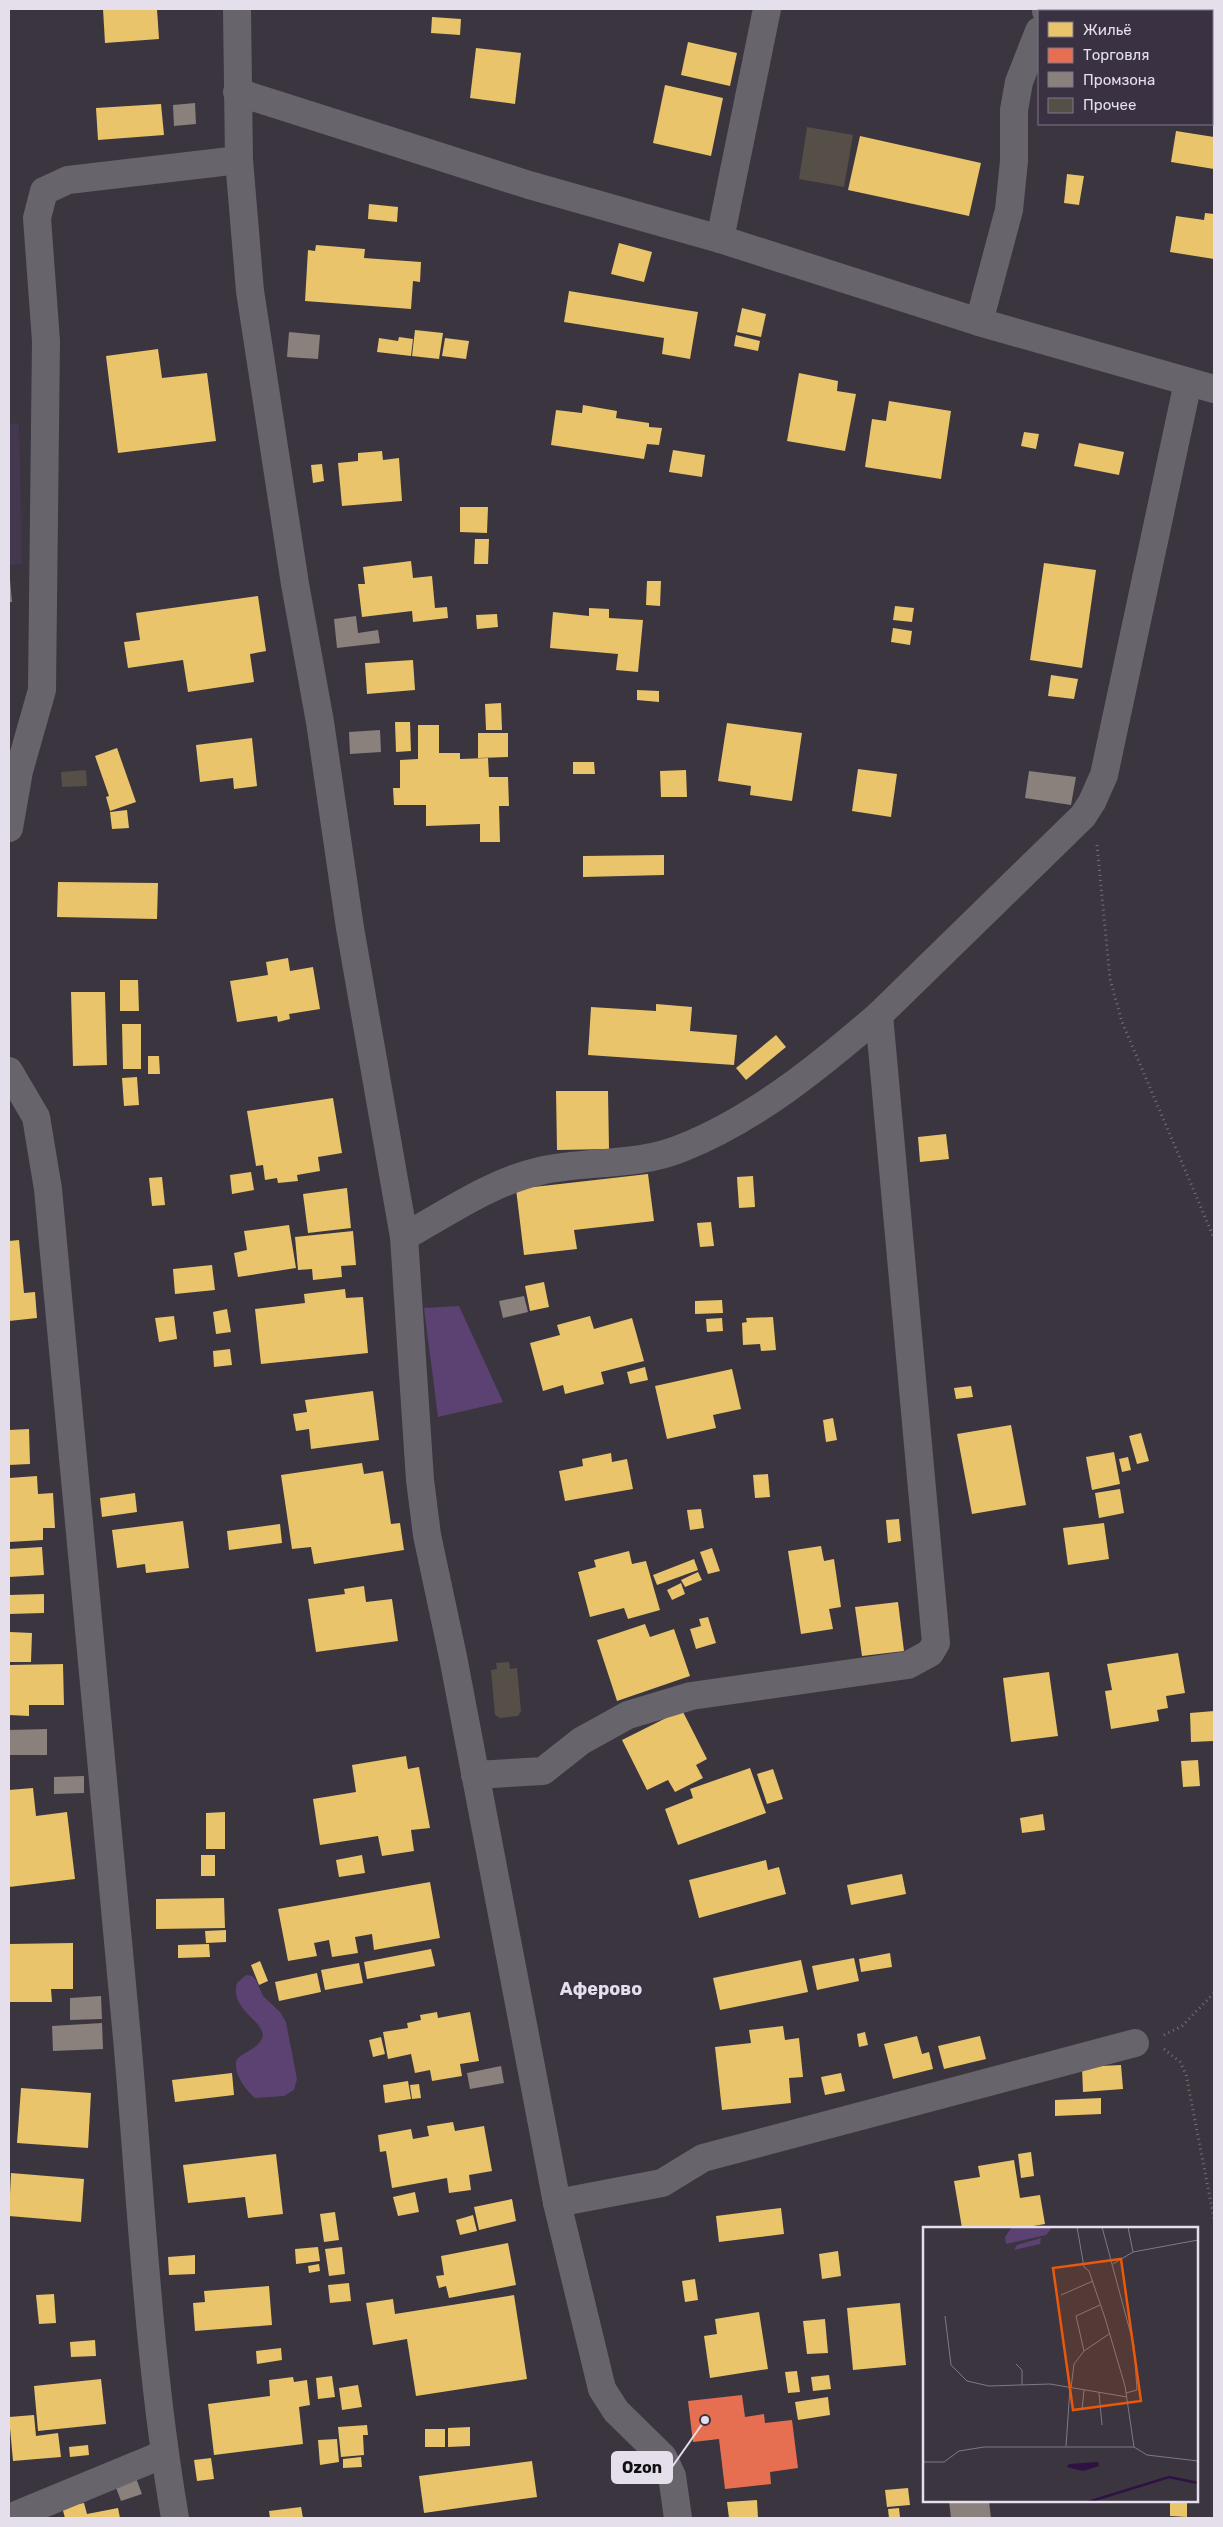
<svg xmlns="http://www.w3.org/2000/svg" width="1223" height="2527" viewBox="0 0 1223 2527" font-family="Rubik,sans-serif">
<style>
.built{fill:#44384f}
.green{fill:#5c4272}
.homes{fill:#e9c46a}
.shops{fill:#e76f51}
.industry{fill:#8a817c}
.building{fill:#564f47}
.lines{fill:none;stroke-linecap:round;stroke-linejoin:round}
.path{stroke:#747077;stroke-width:3;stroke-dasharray:1 4;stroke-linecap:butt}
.minor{stroke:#68646b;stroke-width:28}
.labels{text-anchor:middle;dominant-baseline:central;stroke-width:5;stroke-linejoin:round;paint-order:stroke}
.quarter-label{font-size:18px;font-weight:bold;fill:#e4dfea;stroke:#3a3143}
.inset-river{fill:none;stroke:#2e1242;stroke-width:2.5}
.inset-road{fill:none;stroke:#7e7983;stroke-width:1}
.view{fill:#e8590c;fill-opacity:0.15;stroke:#e8590c;stroke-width:2.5}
.inset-edge{fill:none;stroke:#e4dfea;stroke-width:2.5}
.leader{fill:none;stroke:#e4dfea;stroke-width:2}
.callout-dot{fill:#e4dfea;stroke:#3a3143;stroke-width:2}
.callout{fill:#e4dfea;stroke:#e4dfea;stroke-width:2}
.callout-label{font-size:16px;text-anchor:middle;font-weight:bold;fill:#111}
</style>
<rect width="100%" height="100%" fill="#3a353f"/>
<polygon class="built" points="19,423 22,564 9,565 9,424"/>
<g class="green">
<polygon points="459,1306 503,1402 438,1417 424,1308"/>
<path d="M246 1975 252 1976 256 1980 263 1996 280 2012 286 2022 297 2079 294 2090 284 2096 255 2098C245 2089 232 2072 237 2059 243 2053 253 2050 259 2043 276 2024 228 2013 237 1983Z"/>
</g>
<g class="homes">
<polygon points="103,9 157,9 159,39 105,43"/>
<polygon points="432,17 461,19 460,35 431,33"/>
<polygon points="688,42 737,53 730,86 681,75"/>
<polygon points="1213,42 1214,42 1214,61 1212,60"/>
<polygon points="476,48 521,53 515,104 470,98"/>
<polygon points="665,85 723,98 711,156 653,143"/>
<polygon points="161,104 164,135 98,140 96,108"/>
<polygon points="1176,131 1214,137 1214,169 1171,162"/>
<polygon points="860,136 981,163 969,216 848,190"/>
<polygon points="1067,174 1084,176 1079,205 1064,203"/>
<polygon points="369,204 398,207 397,222 368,219"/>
<polygon points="1205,213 1214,214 1214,259 1170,252 1176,216 1204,220"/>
<polygon points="619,243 652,252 644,282 611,274"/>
<polygon points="316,245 365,249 364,258 421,262 420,282 413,281 411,309 305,301 308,250 315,251"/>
<polygon points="569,291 698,312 690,359 662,354 664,338 564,322"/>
<polygon points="742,308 766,314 761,337 737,332"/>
<polygon points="415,330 443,333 439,359 412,356"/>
<polygon points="736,335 760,341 758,351 734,346"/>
<polygon points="399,337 413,339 411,356 377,352 379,338 398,341"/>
<polygon points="445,338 469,341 466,359 442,356"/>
<polygon points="158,349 162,378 207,373 216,441 118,453 106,356"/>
<polygon points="799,373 838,381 837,391 856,394 845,451 787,441"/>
<polygon points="889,401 951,411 941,479 865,467 872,419 886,421"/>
<polygon points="583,405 617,411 616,418 649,423 649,427 662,428 659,445 647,444 644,459 551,445 556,410 582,413"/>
<polygon points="1024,432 1039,434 1036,449 1021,446"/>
<polygon points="1079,443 1124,452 1119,475 1074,466"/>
<polygon points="673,450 705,455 702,477 669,472"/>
<polygon points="382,451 383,460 399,458 402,501 342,506 338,463 358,461 358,453"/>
<polygon points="322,464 324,481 313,483 311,465"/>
<polygon points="460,507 488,507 487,533 460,532"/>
<polygon points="475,539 489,539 488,564 474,564"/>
<polygon points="411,561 413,578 432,576 435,608 447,607 448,618 413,622 412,611 362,617 358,584 365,584 363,567"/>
<polygon points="1044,563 1096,570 1082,668 1030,660"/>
<polygon points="647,581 661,581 660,606 646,605"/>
<polygon points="258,596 266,651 250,654 254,682 188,692 183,660 128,668 124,642 140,640 136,613"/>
<polygon points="895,606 914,608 912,622 893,620"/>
<polygon points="589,608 609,609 609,618 643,620 638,672 616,670 618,654 550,648 553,612 589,616"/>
<polygon points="497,614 498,627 477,629 476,615"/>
<polygon points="893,628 912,631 910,645 891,642"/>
<polygon points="413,660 415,690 367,694 365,663"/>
<polygon points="1051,675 1078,679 1074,699 1048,696"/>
<polygon points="637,690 659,691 659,702 637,700"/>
<polygon points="501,703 502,730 486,730 485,704"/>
<polygon points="395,722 410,722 411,751 396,752"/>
<polygon points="727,723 802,733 792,801 750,795 751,786 718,781"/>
<polygon points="418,725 439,725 439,753 460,753 460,759 488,758 489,777 508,777 509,806 499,806 500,842 480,842 480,824 426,826 426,805 394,805 393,788 400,788 400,760 418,759"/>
<polygon points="478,733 508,733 508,757 478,758"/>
<polygon points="252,738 257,786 234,789 233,778 200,782 196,745"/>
<polygon points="117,748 136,802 110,811 106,797 109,796 95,756"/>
<polygon points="573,762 594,762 595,774 573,774"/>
<polygon points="858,769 897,774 891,817 852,811"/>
<polygon points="686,770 687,797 661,797 660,771"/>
<polygon points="127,810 129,828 112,829 110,812"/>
<polygon points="664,855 664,875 583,877 583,856"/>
<polygon points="58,882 158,883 157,919 57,917"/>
<polygon points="288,958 290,971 313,967 320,1009 289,1014 290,1019 278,1022 277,1016 237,1022 230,981 268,975 266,962"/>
<polygon points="120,980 138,980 139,1011 120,1011"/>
<polygon points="71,992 105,992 107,1065 73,1066"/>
<polygon points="656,1004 692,1007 690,1031 737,1035 734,1065 588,1055 591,1007 656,1011"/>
<polygon points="122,1024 141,1024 141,1069 123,1069"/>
<polygon points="776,1035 786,1047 746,1080 736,1068"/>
<polygon points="148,1056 159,1056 160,1074 148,1074"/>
<polygon points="137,1077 139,1105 124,1106 122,1078"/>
<polygon points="556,1091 608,1091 609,1149 557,1150"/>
<polygon points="333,1098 342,1153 318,1157 320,1171 297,1175 298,1181 278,1183 277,1178 265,1180 263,1165 256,1166 247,1111"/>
<polygon points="946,1134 949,1159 920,1162 918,1137"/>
<polygon points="251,1172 254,1190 232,1194 230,1175"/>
<polygon points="648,1174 654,1221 574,1230 577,1249 524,1255 516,1189"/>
<polygon points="753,1176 755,1207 739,1208 737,1177"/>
<polygon points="162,1177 165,1205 152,1206 149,1178"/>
<polygon points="347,1188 351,1228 308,1233 303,1194"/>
<polygon points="711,1222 714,1246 700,1247 697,1223"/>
<polygon points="289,1225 296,1268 238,1277 234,1253 247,1250 244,1231"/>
<polygon points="353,1231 356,1265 341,1266 342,1277 313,1280 312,1269 298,1270 295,1237"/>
<polygon points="19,1240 24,1293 35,1292 37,1318 9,1321 9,1241"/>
<polygon points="212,1265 215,1290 175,1294 173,1269"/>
<polygon points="544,1282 549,1307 530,1311 525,1286"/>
<polygon points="345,1289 346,1298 363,1297 368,1353 261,1364 255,1309 305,1303 304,1294"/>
<polygon points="722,1300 723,1313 695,1314 695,1301"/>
<polygon points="227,1309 231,1332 216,1334 213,1312"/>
<polygon points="174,1316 177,1339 159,1342 155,1318"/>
<polygon points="590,1316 594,1329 632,1318 644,1361 601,1372 604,1384 565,1394 563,1385 543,1391 530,1343 560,1335 557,1325"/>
<polygon points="773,1317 776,1350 761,1351 760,1344 743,1345 742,1323 747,1322 746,1318"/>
<polygon points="722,1318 723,1331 707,1332 706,1319"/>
<polygon points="230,1349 232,1365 214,1367 213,1351"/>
<polygon points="645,1367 648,1380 630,1384 627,1372"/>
<polygon points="732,1369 741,1409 713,1415 716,1428 667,1439 655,1386"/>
<polygon points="971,1386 973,1397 956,1399 954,1388"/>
<polygon points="373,1391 379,1440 311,1449 309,1429 296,1431 293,1414 307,1412 305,1400"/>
<polygon points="833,1418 837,1440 826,1442 823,1420"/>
<polygon points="1011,1425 1026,1505 972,1514 957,1434"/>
<polygon points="29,1429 30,1464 9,1465 9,1430"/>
<polygon points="1141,1433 1149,1461 1137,1464 1129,1436"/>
<polygon points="1114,1452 1120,1484 1092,1490 1086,1457"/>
<polygon points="611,1453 612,1462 627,1459 633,1489 565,1501 559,1471 583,1466 582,1459"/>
<polygon points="1128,1457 1131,1470 1122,1472 1119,1459"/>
<polygon points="362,1463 364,1474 383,1471 391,1524 400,1523 404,1550 314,1564 311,1547 292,1549 281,1475"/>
<polygon points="768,1474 770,1497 755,1498 753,1475"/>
<polygon points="37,1476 38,1494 53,1493 55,1528 43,1528 43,1540 9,1542 9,1478"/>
<polygon points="1120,1489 1124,1513 1099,1518 1095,1493"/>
<polygon points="135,1493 137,1512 102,1517 100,1498"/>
<polygon points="701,1509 704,1528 690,1530 687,1510"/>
<polygon points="899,1519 901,1541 888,1543 886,1520"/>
<polygon points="183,1521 189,1568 146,1573 145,1564 117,1568 112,1530"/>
<polygon points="1104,1523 1109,1559 1068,1565 1063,1528"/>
<polygon points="280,1524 282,1543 229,1550 227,1531"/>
<polygon points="821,1546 824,1561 834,1559 841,1607 829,1609 833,1629 801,1634 788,1551"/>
<polygon points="42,1547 44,1575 9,1577 9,1549"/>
<polygon points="712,1548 720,1571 708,1574 700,1552"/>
<polygon points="629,1551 632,1564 646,1561 660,1610 628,1619 624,1608 590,1617 578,1572 596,1567 594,1560"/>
<polygon points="694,1559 698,1570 657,1585 653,1575"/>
<polygon points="698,1572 702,1580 685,1587 681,1580"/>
<polygon points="681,1583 685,1594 672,1600 667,1590"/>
<polygon points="364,1586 366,1602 392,1599 398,1641 316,1652 308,1599 345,1594 344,1589"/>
<polygon points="44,1594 44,1613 9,1614 9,1595"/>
<polygon points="898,1602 904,1651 862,1656 855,1607"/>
<polygon points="708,1617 716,1643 696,1649 690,1629 701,1626 699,1619"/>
<polygon points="645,1624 650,1637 674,1629 690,1676 617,1701 597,1640"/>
<polygon points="10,1632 32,1633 31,1662 10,1662"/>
<polygon points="1178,1653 1185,1693 1166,1696 1168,1708 1157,1710 1159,1721 1111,1729 1105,1691 1112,1690 1107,1664"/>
<polygon points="63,1664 64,1705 29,1705 29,1716 9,1715 9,1665"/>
<polygon points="1049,1672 1058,1736 1011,1742 1003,1678"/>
<polygon points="682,1710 707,1759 696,1765 703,1778 675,1792 668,1780 647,1790 622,1740"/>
<polygon points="1214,1711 1214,1741 1191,1742 1190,1713"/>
<polygon points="406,1756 408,1769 419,1767 430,1828 411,1830 414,1851 382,1856 378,1836 320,1845 313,1799 356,1792 352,1765"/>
<polygon points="1198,1760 1200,1786 1183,1787 1181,1761"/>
<polygon points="750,1768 766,1813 678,1845 665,1809 693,1798 690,1789"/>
<polygon points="773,1769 783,1799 767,1804 757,1774"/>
<polygon points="33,1788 36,1816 67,1812 75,1879 9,1887 9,1790"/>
<polygon points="225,1812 225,1849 206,1849 206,1813"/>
<polygon points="1043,1814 1045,1830 1022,1833 1020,1818"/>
<rect x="201" y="1855" width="14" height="21"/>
<polygon points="362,1855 365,1873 339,1877 336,1860"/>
<polygon points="766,1860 768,1870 779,1867 786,1894 699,1918 689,1880"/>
<polygon points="902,1874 906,1894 851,1905 847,1885"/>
<polygon points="430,1882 440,1938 374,1950 372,1934 355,1937 358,1953 332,1957 329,1940 314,1943 317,1956 288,1961 278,1909"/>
<polygon points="224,1898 225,1928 156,1929 156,1899"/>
<polygon points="226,1930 226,1942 206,1943 205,1931"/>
<polygon points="73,1943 73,1989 51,1989 52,2002 9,2002 9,1944"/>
<polygon points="209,1944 210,1957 178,1958 178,1945"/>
<polygon points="431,1949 435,1966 367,1979 364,1962"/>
<polygon points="890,1953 892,1967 861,1972 859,1959"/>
<polygon points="854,1958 859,1981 817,1990 812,1966"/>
<polygon points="801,1960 808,1992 720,2010 713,1978"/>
<polygon points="260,1961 268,1981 259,1985 251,1965"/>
<polygon points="359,1963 363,1983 325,1990 321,1970"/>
<polygon points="317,1973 321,1992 279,2001 275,1982"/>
<polygon points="437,2012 438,2018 470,2012 479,2061 460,2064 462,2076 432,2081 430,2070 415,2073 411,2054 388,2059 383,2032 408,2028 407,2023 421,2020 420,2015"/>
<polygon points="783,2026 785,2040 799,2038 803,2077 789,2078 791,2103 722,2110 715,2047 751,2043 749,2030"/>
<polygon points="865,2032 868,2045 859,2047 857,2034"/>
<polygon points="917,2036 922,2054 929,2052 933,2069 893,2079 884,2044"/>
<polygon points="980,2036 986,2059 944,2069 938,2046"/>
<polygon points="381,2037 385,2054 373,2057 369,2040"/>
<polygon points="1121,2065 1123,2089 1083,2092 1082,2067"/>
<polygon points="232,2073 234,2095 175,2102 172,2080"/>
<polygon points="841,2073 845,2091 825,2095 821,2077"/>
<polygon points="408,2081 411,2099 385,2103 383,2085"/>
<polygon points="419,2084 421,2098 412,2099 410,2085"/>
<polygon points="21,2088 91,2093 88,2148 17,2143"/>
<polygon points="1101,2098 1101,2114 1055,2116 1055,2100"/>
<polygon points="453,2122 455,2131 484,2126 492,2171 469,2175 471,2190 449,2193 447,2178 392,2188 386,2151 380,2152 378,2135 411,2129 413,2139 429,2136 427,2126"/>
<polygon points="1031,2152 1034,2176 1021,2178 1018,2154"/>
<polygon points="276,2154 283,2214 248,2218 245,2197 188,2203 183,2165"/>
<polygon points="1014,2160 1020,2198 1040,2195 1045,2224 1021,2228 962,2228 954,2181 980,2177 978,2166"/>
<polygon points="11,2173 84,2179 81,2222 9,2216"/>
<polygon points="415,2192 419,2212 398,2216 393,2197"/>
<polygon points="512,2199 516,2221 479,2230 474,2207"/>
<polygon points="781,2208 784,2234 719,2242 716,2216"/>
<polygon points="335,2212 339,2240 324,2242 320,2214"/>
<polygon points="473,2215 477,2231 460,2235 456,2220"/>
<polygon points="508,2243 516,2285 449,2298 446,2286 439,2288 436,2276 444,2275 441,2256"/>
<polygon points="318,2247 320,2261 296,2264 295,2249"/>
<polygon points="342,2247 345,2274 329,2276 325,2249"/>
<polygon points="838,2251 841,2276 822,2279 819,2254"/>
<polygon points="195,2255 195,2274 169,2275 168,2257"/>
<polygon points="319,2264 320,2271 309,2273 308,2266"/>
<polygon points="695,2279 698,2300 685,2302 682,2281"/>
<polygon points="349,2283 351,2301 330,2303 328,2285"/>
<polygon points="269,2286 272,2325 195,2331 193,2303 205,2302 204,2291"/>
<polygon points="54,2294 56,2323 39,2324 36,2295"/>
<polygon points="514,2295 527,2379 416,2396 407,2339 373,2345 366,2303 393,2299 395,2314"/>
<polygon points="900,2303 906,2365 853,2370 847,2308"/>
<polygon points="759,2312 768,2369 710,2378 704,2336 717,2334 715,2319"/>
<polygon points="825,2319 828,2353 807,2354 803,2321"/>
<polygon points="95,2340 96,2356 71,2357 70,2342"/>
<polygon points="281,2348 282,2360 257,2364 256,2351"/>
<polygon points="797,2371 800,2392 788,2393 785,2372"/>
<polygon points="829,2375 831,2389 813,2391 811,2377"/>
<polygon points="332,2376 335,2397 318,2399 316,2378"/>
<polygon points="293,2377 294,2382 307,2380 310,2405 299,2407 303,2444 214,2455 208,2404 270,2396 269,2380"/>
<polygon points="101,2379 106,2424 38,2431 34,2386"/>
<polygon points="358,2385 362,2407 342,2410 339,2388"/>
<polygon points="828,2397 830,2415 798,2420 795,2402"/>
<polygon points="34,2415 36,2436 58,2433 61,2457 13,2461 9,2417"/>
<polygon points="367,2425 368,2435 363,2435 364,2455 341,2457 338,2427"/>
<polygon points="470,2427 470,2446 448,2447 448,2428"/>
<rect x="425" y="2429" width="20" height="18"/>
<polygon points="337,2439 339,2462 320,2465 318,2440"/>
<polygon points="88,2445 89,2455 70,2457 69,2447"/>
<polygon points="361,2457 362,2467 343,2468 343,2459"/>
<polygon points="211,2458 214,2479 197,2481 194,2460"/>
<polygon points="532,2461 537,2497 424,2513 419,2476"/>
<polygon points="908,2488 910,2505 887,2507 885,2490"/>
<polygon points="757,2500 758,2518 729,2518 727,2502"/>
<polygon points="1170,2501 1187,2501 1187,2517 1170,2516"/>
<polygon points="84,2503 87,2514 118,2508 120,2518 65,2518 62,2507"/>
<polygon points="301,2507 303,2518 270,2518 269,2511"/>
<polygon points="899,2508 900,2517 889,2518 888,2509"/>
</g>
<polygon class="shops" points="742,2395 745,2417 764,2414 765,2423 792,2420 798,2468 770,2472 771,2484 725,2489 719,2439 693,2442 688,2401"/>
<g class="industry">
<polygon points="195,103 196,124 174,126 173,105"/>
<polygon points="289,332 320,335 318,359 287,357"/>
<polygon points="9,568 12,602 9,602"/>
<polygon points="356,616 358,633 378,630 380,643 337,648 334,619"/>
<polygon points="380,730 381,752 350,754 349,732"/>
<polygon points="1029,771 1076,777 1071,805 1025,798"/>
<polygon points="524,1296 528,1312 503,1318 499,1301"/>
<polygon points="47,1729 47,1755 9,1755 9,1730"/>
<polygon points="84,1776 84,1793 54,1794 54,1777"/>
<polygon points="101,1996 102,2019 70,2020 70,1998"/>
<polygon points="102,2023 103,2049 53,2051 52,2026"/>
<polygon points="501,2066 504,2083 470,2089 467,2073"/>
<polygon points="136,2478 142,2494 121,2501 115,2485"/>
<polygon points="949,2501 989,2501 991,2518 951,2518"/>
</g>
<g class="building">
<polygon points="807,127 853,135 844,187 799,179"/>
<polygon points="86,770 87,786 62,787 61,772"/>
<polygon points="509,1662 510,1669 517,1668 521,1711 518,1716 500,1718 495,1715 491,1670 497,1669 496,1663"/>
</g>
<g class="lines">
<g class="path">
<polyline points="1097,845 1110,979 1122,1022 1214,1238"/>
<polyline points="1164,2035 1182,2026 1214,1993"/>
<polyline points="1164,2049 1180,2062 1186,2074 1214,2219"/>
</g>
<g class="minor">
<polyline points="237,9 239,160 250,291 295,584 320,722 350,928 404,1237 420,1480 427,1535 453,1657 557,2203 602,2389 616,2411 663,2457 672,2476 678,2518"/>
<polyline points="1046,11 1047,9"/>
<polyline points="237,92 529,185 720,239 979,322 1214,389"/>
<polyline points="720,239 767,9"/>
<polyline points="979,322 1009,210 1014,161 1014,110 1019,82 1039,31"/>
<polyline points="9,828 19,771 42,690 46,341 37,218 44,191 68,180 239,160"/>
<polyline points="879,1015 1083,816 1092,802 1104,775 1188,382"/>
<path d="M9 1071 36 1117 48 1189C74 1472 100 1755 127 2038 141 2198 148 2360 175 2518"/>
<path d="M404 1237C447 1213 491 1182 540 1171 587 1160 636 1167 682 1148 755 1119 820 1066 879 1015L936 1643 930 1653 908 1665 691 1696 628 1715 581 1741 543 1771 475 1775"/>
<polyline points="557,2203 662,2183 703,2158 1135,2043"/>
<polyline points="9,2518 164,2454"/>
</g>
</g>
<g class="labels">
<g class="quarter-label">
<text x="601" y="1989">Аферово</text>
</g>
</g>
<g transform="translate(923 2227)">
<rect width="275" height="275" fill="#3a353f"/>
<path d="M89 0H127L128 2 123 8 83 17 82 10ZM118 11 117 17 91 23 94 18Z" fill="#5c4272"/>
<path d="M175 235 176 239 160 244 144 240 146 237Z" fill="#2e1242"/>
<path class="inset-river" d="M165 275 246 250 275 256"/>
<path class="inset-road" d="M154 0 161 40 166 44 182 91 202 159 211 220 224 228 275 234M179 0 211 119 214 163 203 166M205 0 210 25M190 37 210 25 275 13M138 68 170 54M177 78 153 89 161 124 186 107M22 89 28 138 44 154 66 159 127 157 204 170M93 137 99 143V158M148 161 151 137 161 124M176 166 179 198M159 183 161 163M143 219 147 161M0 235H21L36 224 61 220H211"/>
<path class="view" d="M198 32 218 174 150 183 130 41Z"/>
<rect width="275" height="275" class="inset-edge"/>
</g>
<path class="leader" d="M705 2420L672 2467"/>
<circle class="callout-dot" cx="705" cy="2420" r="5"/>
<rect class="callout" x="612" y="2452" width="60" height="31" rx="5"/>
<g class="callout-label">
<text x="642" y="2473">Ozon</text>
</g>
<rect width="1223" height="2527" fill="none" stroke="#e4dfea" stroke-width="20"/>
<rect x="1038" y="10" width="175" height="115" fill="#3a3143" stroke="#7e7786"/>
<rect x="1048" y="22" width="25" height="15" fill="#e9c46a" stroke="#7e7786"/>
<text x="1083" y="35" font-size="15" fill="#e4dfea">Жильё</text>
<rect x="1048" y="48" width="25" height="15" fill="#e76f51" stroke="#7e7786"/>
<text x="1083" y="60" font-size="15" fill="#e4dfea">Торговля</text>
<rect x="1048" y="72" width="25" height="15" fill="#8a817c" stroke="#7e7786"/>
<text x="1083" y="85" font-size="15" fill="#e4dfea">Промзона</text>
<rect x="1048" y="98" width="25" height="15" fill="#564f47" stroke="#7e7786"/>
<text x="1083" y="110" font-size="15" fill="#e4dfea">Прочее</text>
</svg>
